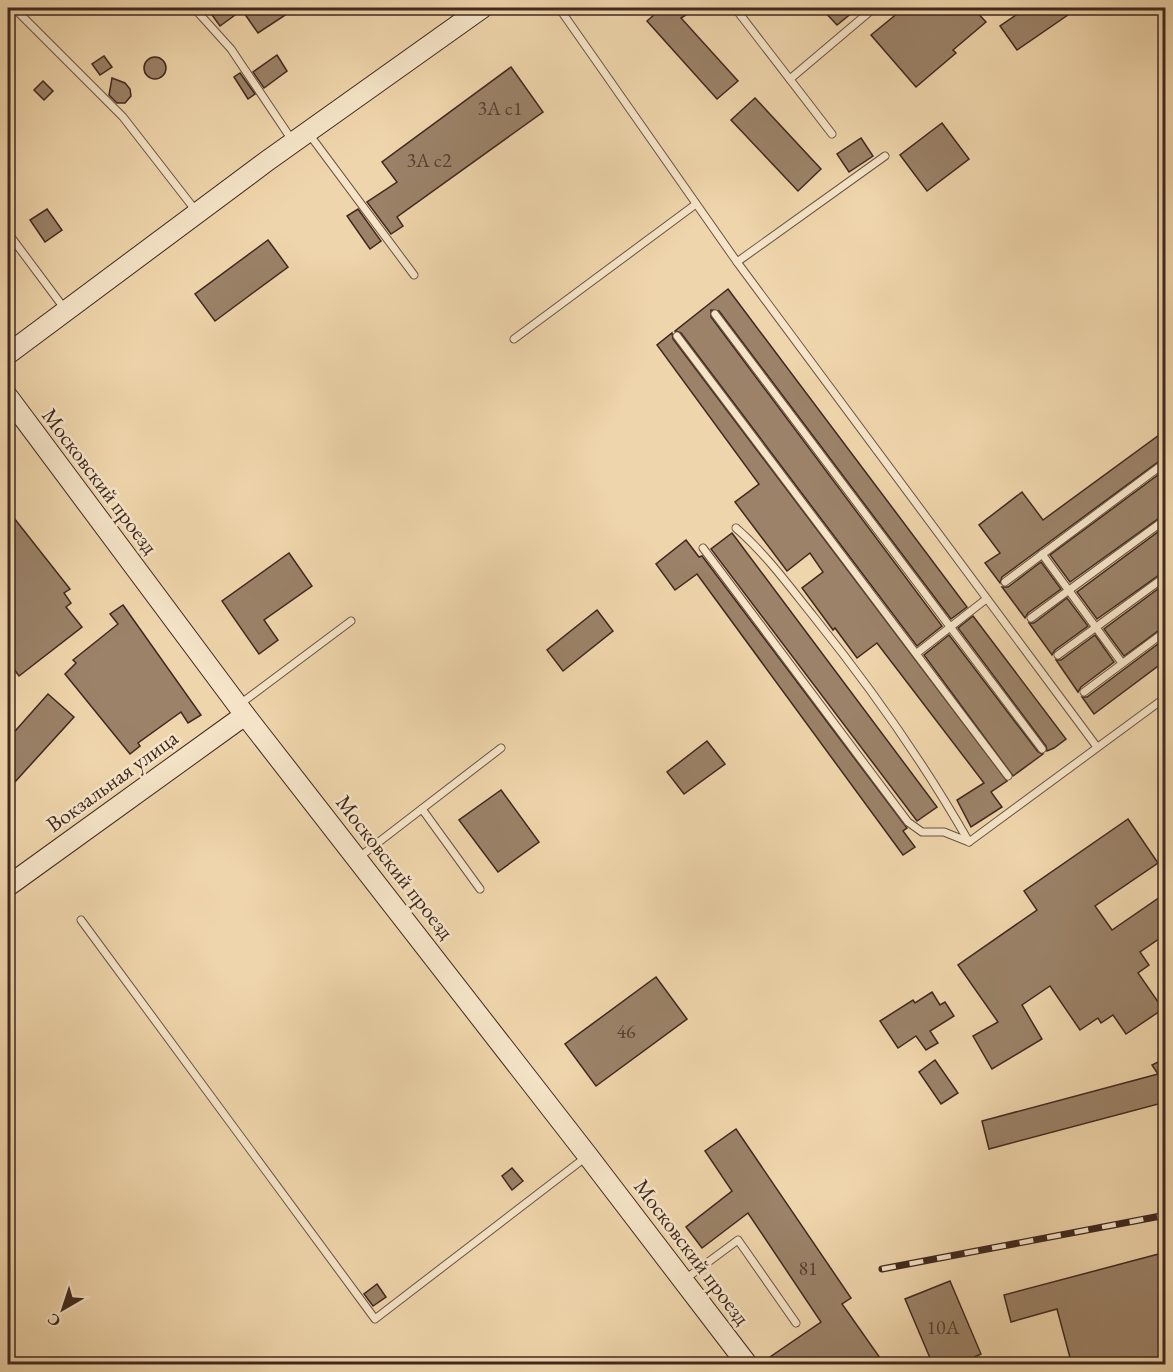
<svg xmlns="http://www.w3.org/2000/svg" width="1173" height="1372" viewBox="0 0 1173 1372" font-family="'EB Garamond',serif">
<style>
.building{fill:#9b8268;stroke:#40281f;stroke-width:1.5}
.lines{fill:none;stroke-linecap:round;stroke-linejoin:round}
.lane-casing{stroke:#6c5342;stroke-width:9}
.secondary-casing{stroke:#40281f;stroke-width:22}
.lane{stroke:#f5e4c8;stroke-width:7}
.secondary{stroke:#f5e4c8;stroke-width:20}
.rail-casing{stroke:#40281f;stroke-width:7}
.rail{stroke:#f5e4c8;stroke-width:4.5;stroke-dasharray:14;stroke-linecap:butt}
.labels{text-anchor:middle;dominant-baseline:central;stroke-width:5;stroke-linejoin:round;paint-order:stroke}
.number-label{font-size:20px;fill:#573e31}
.street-label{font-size:22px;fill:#40281f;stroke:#f5e4c8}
</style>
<rect width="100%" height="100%" fill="#efd5ab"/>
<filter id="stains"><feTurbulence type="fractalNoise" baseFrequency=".00333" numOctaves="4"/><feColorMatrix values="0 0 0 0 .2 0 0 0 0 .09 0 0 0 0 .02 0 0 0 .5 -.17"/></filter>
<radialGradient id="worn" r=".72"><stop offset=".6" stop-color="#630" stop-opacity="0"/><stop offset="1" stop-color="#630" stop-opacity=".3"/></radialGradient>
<g class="building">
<polygon points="207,8 296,8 258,33 242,10 220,26"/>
<polygon points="662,8 697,8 681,18 738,81 717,99 647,21"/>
<polygon points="821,8 858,8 837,25"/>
<polygon points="904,8 973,8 986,22 953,50 956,53 916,87 871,35"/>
<polygon points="1026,8 1078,8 1017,50 1000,26"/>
<polygon points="277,55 287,71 264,88 253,72"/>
<polygon points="104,56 112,67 100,75 92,64"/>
<circle cx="155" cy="68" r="11"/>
<polygon points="511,67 543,112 397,217 403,226 391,234 367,202 397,182 382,162"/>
<polygon points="240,73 255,94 248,99 234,77"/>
<polygon points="112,78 125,83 130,89 131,96 125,103 117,103 109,95"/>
<polygon points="43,81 53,91 44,100 34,90"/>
<polygon points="755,98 821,169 798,191 731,120"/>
<polygon points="942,123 969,159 927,191 900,155"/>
<polygon points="861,138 873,156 849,172 837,154"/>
<polygon points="47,209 62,230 45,242 30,220"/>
<polygon points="358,209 381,241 370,249 347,216"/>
<polygon points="268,240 288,267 215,321 195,294"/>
<polygon points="728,289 967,607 951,619 719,311 711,310 711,317 942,626 917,646 681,333 675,331"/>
<polygon points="672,333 673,339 1007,781 991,792 1002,807 971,827 957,800 984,783 877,643 857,658 835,628 833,630 802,588 823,572 810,553 787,571 735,502 759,484 657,345"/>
<polygon points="1166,430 1166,456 1002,577 1000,583 985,563 1000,553 979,525 1022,492 1043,520"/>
<polygon points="1166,469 1166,513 1070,582 1050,555"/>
<polygon points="14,518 70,589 64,593 71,603 66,607 82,627 19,676 8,661 8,522"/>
<polygon points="1166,526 1166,570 1097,619 1077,592"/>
<polygon points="732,533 937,807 917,821 711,549"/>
<polygon points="686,540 699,557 702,556 907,828 903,831 915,847 903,855 697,574 675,590 656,564"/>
<polygon points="289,553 312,586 264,620 278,640 259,654 222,601"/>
<polygon points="1041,562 1061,589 1028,613 1025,618 1002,587 1008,587"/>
<polygon points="1166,583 1166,625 1124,656 1104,629"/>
<polygon points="1067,598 1088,626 1055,650 1052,655 1029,623 1034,623"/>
<polygon points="123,605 201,715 188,723 181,712 138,743 140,746 130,754 65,674 76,663 73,660 118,624 110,614"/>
<polygon points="597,610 613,631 563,671 547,650"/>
<polygon points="973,616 1066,739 1054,748 1047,751 1046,746 958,628"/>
<polygon points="949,635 1038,752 1043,754 1013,776 924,655"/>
<polygon points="1095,635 1114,662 1081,687 1078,692 1056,660 1061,660"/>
<polygon points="1166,638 1166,660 1094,714 1082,697 1087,697"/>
<polygon points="48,694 74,717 14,783 8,778 8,739"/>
<polygon points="707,741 725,764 684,794 667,772"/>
<polygon points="501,790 539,842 498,872 459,820"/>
<polygon points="1128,819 1158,863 1095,906 1112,930 1166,893 1166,934 1140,952 1149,965 1138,973 1163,1009 1126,1034 1113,1015 1101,1023 1098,1018 1080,1030 1050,986 1022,1005 1042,1039 992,1069 973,1036 998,1022 958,965 1037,910 1024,891"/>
<polygon points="656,977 687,1019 596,1086 565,1044"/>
<polygon points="932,992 940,1005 945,1002 954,1016 930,1031 938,1043 926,1050 916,1036 898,1048 880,1021 913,1000 915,1003"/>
<polygon points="1166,1058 1166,1102 989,1149 982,1121 1158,1074 1152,1065"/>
<polygon points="935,1060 958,1093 941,1104 919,1072"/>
<polygon points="736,1129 851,1298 842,1304 885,1365 775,1365 770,1357 821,1322 748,1213 702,1248 686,1227 732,1191 705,1151"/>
<polygon points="512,1168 523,1181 512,1190 502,1176"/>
<polygon points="1166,1252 1166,1365 1072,1365 1057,1309 1011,1322 1004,1295"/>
<polygon points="950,1281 981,1354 956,1365 933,1365 905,1299"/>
<polygon points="377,1284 386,1297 373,1306 364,1294"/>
</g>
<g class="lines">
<g class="lane-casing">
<g id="lane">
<polyline points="14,8 123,117 196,211"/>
<polyline points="194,8 231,49 292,140"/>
<polyline points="559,8 737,262 1097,747"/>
<polyline points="735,8 832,134"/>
<polyline points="790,79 874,8"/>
<polyline points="309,134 414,275"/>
<polyline points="8,233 64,308"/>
<polyline points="737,262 885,156"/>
<polyline points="715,314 1042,749"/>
<polyline points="677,336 1008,776"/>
<polyline points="514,339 696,204"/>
<path d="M736 528C766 554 789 586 814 617 871 688 924 763 969 842"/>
<polyline points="703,548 908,822 922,832 944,832 969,842 1166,697"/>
<polyline points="1042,554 1122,663"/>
<polyline points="1005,582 1166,462"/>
<polyline points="1031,618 1166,519"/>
<polyline points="917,653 985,600"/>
<polyline points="1058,655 1166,576"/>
<polyline points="1084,692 1166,631"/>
<polyline points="240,704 351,621"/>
<polyline points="422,809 480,889"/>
<polyline points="358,858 501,748"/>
<polyline points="81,920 375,1319 586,1157"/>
<polyline points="684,1280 738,1240 796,1323"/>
</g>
</g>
<g class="secondary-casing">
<g id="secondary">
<polyline points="8,354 267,161 482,8"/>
<polyline points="8,397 245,715 588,1156 747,1364"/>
<polyline points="8,886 245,715"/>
</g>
</g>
<use href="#lane" class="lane"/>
<use href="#secondary" class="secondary"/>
<g class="rail-casing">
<polyline id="rail" points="882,1269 1166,1215"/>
</g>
<use href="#rail" class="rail"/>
</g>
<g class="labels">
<g class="number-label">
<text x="500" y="108">3А с1</text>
<text x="429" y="160">3А с2</text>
<text x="626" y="1031">46</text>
<text x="808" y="1268">81</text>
<text x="943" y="1327">10А</text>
</g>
<g class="street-label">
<text transform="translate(100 481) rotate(53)">Московский проезд</text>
<text transform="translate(112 781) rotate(-36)">Вокзальная улица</text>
<text transform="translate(395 867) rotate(52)">Московский проезд</text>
<text transform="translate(692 1252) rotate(53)">Московский проезд</text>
</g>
</g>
<rect width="1173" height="1372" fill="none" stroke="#efd5ab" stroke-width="30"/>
<rect x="9" y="9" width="1155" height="1354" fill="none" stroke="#40281f" stroke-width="3"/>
<rect x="15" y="15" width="1143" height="1342" fill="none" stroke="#40281f" stroke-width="1.5"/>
<g transform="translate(63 1309) rotate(219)" stroke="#f5e4c8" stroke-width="4.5" paint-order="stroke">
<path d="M0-4.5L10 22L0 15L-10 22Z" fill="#40281f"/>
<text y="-9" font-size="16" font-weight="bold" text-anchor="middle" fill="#40281f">С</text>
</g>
<rect width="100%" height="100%" filter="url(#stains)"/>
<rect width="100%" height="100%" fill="url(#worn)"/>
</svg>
